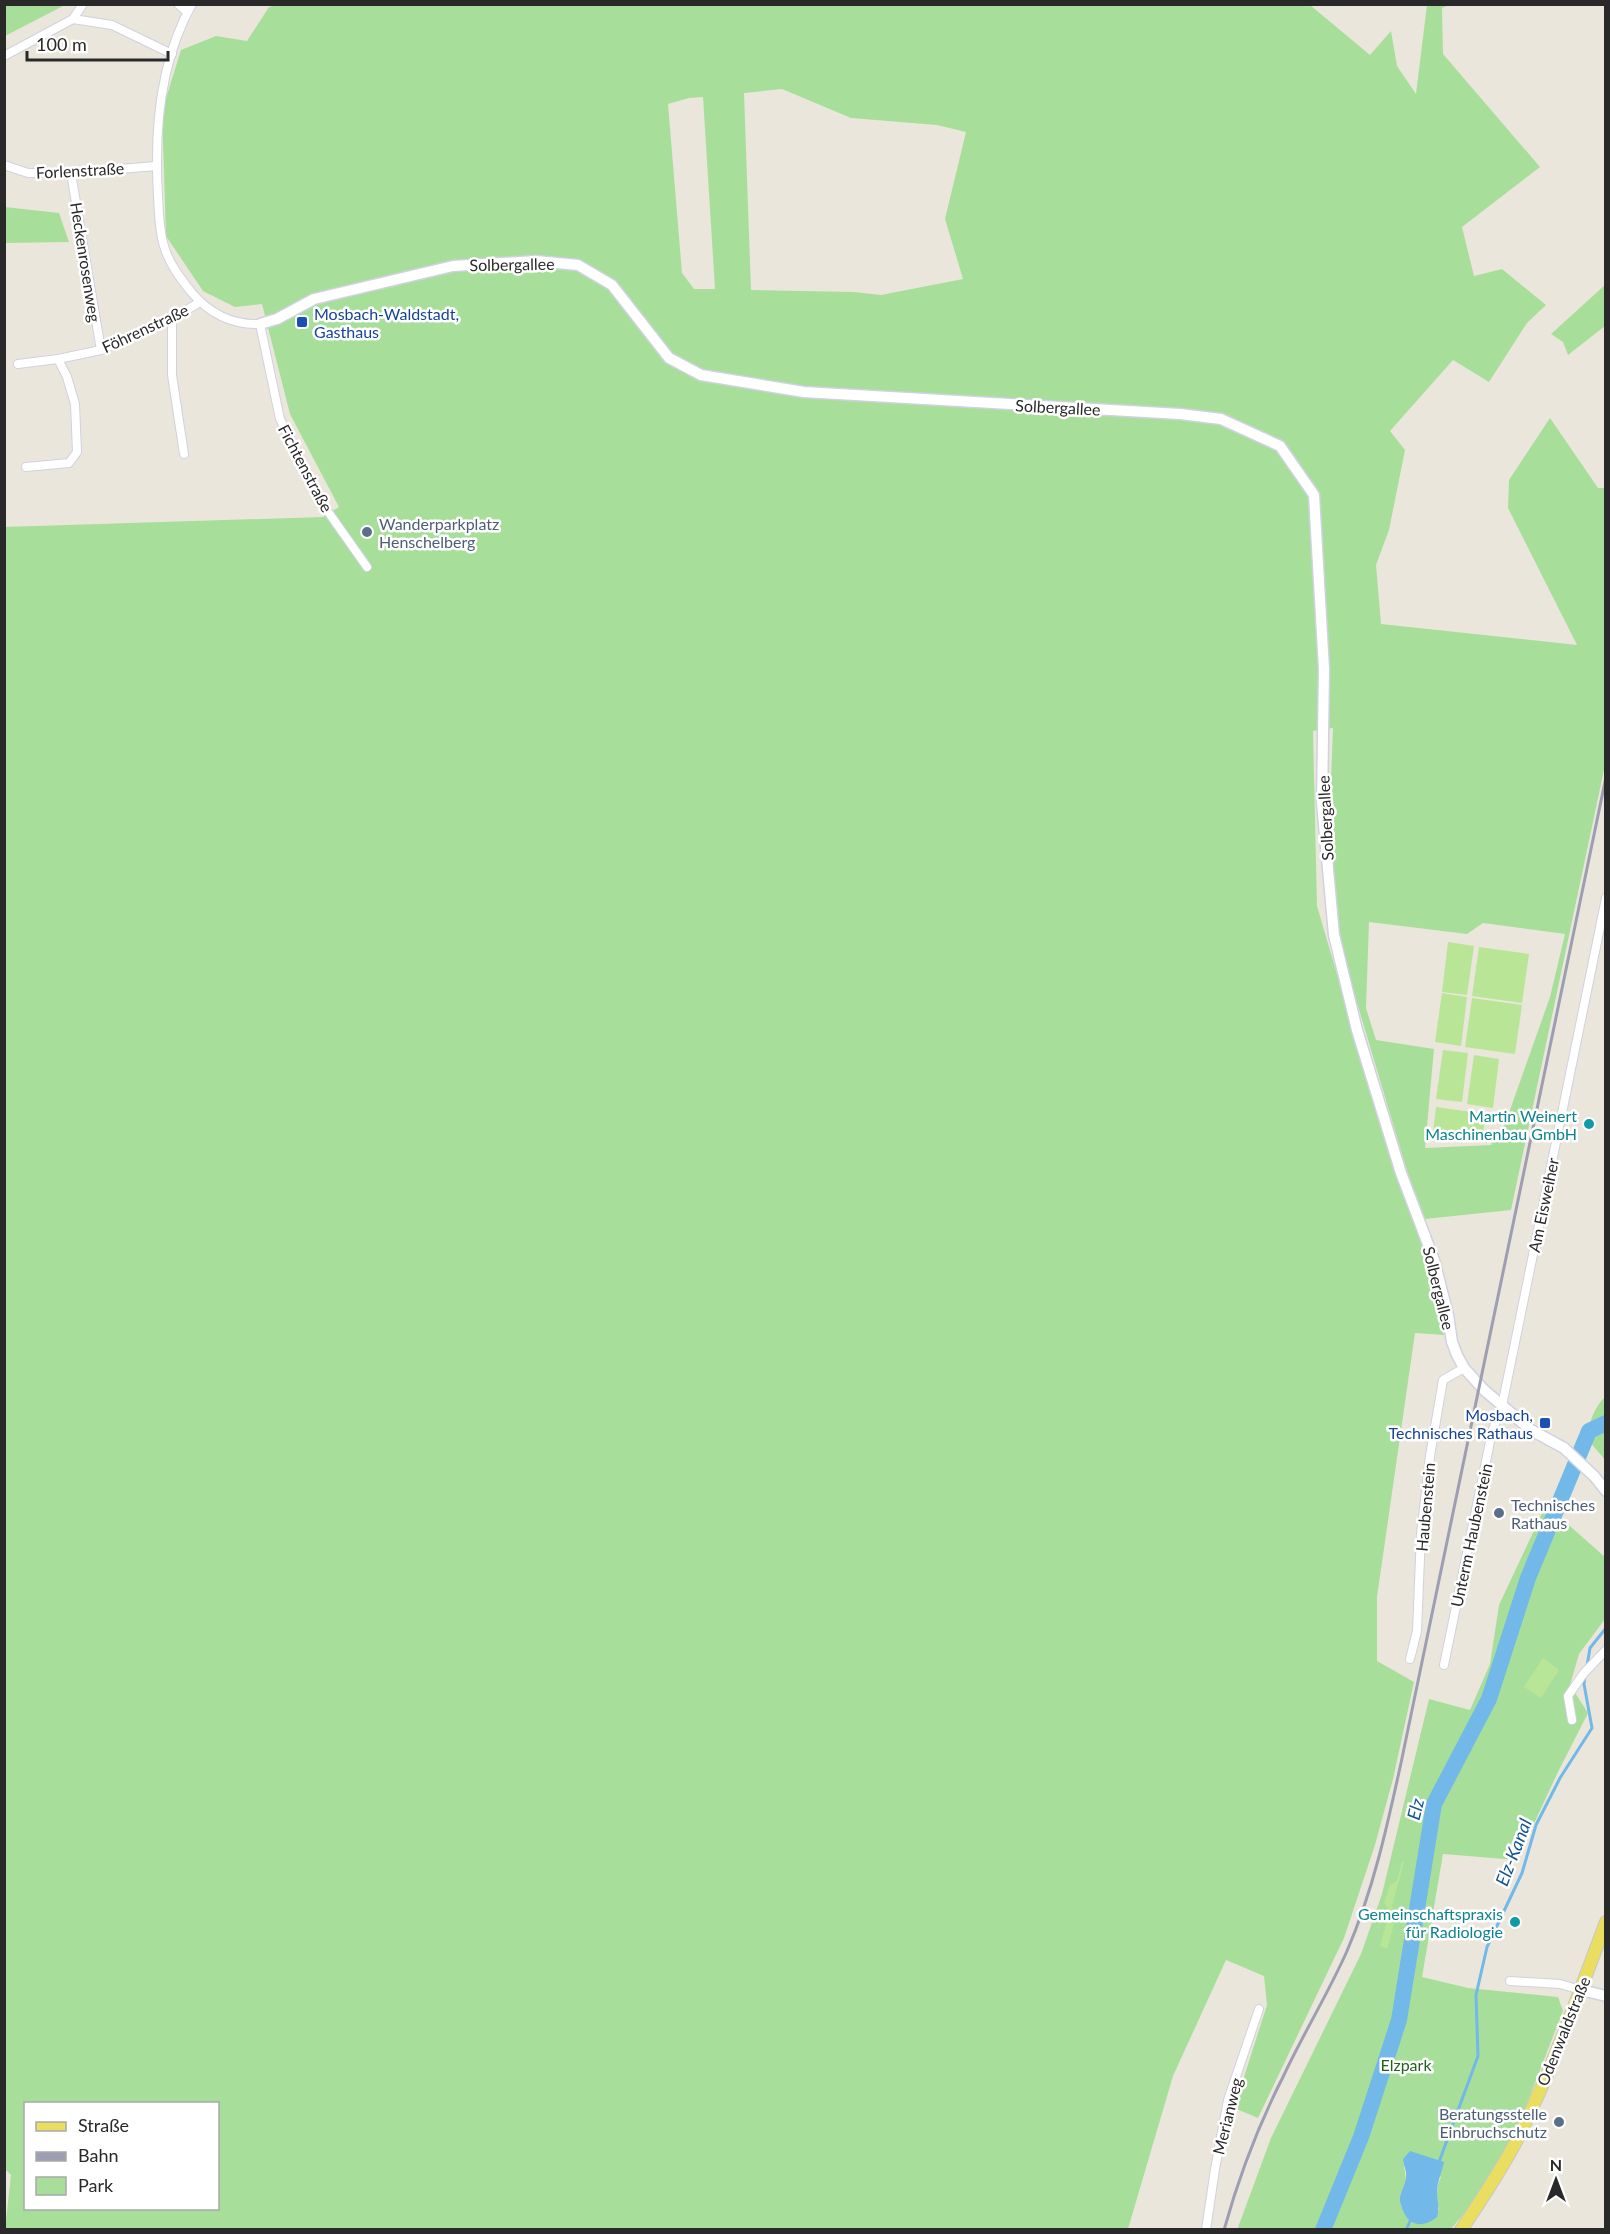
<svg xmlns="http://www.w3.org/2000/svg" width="1610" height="2234" viewBox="0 0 1610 2234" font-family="Lato,sans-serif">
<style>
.green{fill:#a7df9a;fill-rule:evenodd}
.pitch{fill:#b8e696}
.water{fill:#72b8e9}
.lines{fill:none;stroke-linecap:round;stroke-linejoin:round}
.stream{stroke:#72b8e9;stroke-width:3}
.river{stroke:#72b8e9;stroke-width:16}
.street-casing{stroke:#d0d1e1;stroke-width:10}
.secondary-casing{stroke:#d0d1e1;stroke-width:13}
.primary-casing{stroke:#c7c7c7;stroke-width:14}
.street{stroke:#fff;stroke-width:8}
.secondary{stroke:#fff;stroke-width:10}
.primary{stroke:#eade61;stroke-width:12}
.rail{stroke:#9e9eb2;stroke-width:3}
.transit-dot{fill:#1a4fb4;stroke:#fff;stroke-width:2}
.service-dot{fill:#5c6f8a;stroke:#fff;stroke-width:2}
.culture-dot{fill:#0f9aa8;stroke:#fff;stroke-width:2}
.labels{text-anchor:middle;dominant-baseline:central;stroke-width:5;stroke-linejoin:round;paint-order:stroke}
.street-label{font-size:16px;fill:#292929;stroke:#fff}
.transit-label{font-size:16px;fill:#164399;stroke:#fff;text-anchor:start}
.service-label{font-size:16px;fill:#4e5e75;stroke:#fff;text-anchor:start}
.culture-label{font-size:16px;fill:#0d838f;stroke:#fff;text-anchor:end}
.park-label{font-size:16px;fill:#21621d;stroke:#fff}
.water-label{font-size:18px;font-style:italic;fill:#135492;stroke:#fff}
</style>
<rect width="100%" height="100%" fill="#ebe6db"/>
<g class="green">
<polygon points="5,4 65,4 65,5 5,36"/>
<path d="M276 5H1310L1370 55 1391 31 1397 66 1416 94 1427 5H1449L1442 8 1443 54 1540 167 1462 227 1474 276 1502 269 1546 305 1527 323 1489 382 1453 360 1390 431 1405 450 1389 530 1376 565 1381 624 1577 645 1508 508 1509 480 1550 418 1598 488H1605V765L1511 1210 1425 1219 1407 1171 1336 932 1331 780 1333 728 1313 731 1317 906 1395 1172 1429 1262 1444 1335 1415 1333 1377 1597V1661L1414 1682 1393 1779 1375 1845 1344 1938 1258 2118 1234 2108 1267 2005 1264 1976 1226 1960 1173 2076 1128 2229H5L11 2175 4 2168V527L323 517 339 507 290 414 262 304 235 307 203 291 166 236 162 111 181 50 216 36 247 41 269 7ZM782 89 851 118 937 125 966 132 945 219 963 279 881 295 854 292 751 290 744 93ZM703 97 715 289H694L682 273 668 104 689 98ZM1369 922 1467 934 1483 923 1565 934 1550 997 1505 1124 1491 1145 1425 1148 1434 1049 1376 1040 1366 1008ZM26 2104H218V2208H26Z"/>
<polygon points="5,207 59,213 69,242 5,243"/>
<polygon points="1605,285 1605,326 1568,355 1563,342 1551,334"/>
<path d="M1605 1397V1460C1601 1454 1593 1447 1590 1441 1585 1427 1596 1405 1605 1397Z"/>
<path d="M1546 1505 1605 1557V1619L1579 1654 1570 1685 1588 1713 1557 1774 1517 1860 1443 1854 1422 1977 1468 1988 1558 1997 1563 2011 1512 2142 1477 2198 1451 2229 1237 2230 1271 2138 1361 1954 1382 1894 1429 1699 1470 1710 1490 1664 1499 1605ZM1404 2166 1441 2177C1435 2188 1437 2199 1439 2211L1400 2195 1406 2180Z"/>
</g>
<g class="pitch">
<polygon points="1448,942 1474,946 1467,995 1442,992"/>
<polygon points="1479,947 1529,954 1522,1003 1472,996"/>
<polygon points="1442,993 1467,997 1461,1046 1435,1042"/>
<polygon points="1472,998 1522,1005 1515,1054 1465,1047"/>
<polygon points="1443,1050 1468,1053 1462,1102 1436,1099"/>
<polygon points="1474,1055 1499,1059 1493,1108 1467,1104"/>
<polygon points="1436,1107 1486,1114 1482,1139 1433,1132"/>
<polygon points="1543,1658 1559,1670 1541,1698 1524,1687"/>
<polygon points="1402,1862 1404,1862 1392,1906 1396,1917 1387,1949 1380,1946 1390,1911 1384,1903 1390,1885 1397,1881"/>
</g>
<path class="water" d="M1410 2151 1444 2162C1442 2172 1437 2182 1437 2192 1437 2200 1440 2208 1437 2217 1419 2231 1405 2224 1400 2201 1399 2193 1405 2186 1406 2178 1407 2172 1404 2166 1403 2159Z"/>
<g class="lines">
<g class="stream">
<polyline points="1587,1666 1590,1648 1606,1628"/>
<polyline points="1439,2162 1478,2056 1476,1995 1487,1947 1522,1873 1536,1825 1560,1778 1592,1728 1584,1684 1585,1675"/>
<polyline points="1406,2230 1411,2219"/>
</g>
<polyline class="river" points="1323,2230 1361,2137 1399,2020 1434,1804 1489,1699 1528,1578 1589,1431 1606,1423"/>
<g class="street-casing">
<g id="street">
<polyline points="178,4 187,12"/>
<path d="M192 4C160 61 154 132 158 196 159 213 159 230 164 246 169 264 181 279 192 293 210 314 232 325 260 324L280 419 324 506 367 567"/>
<polyline points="73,19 83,4"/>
<polyline points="4,56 73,19 112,25 172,54"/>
<polyline points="4,165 28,173 71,173 156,166"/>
<polyline points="71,173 101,350"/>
<polyline points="172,319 172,375 184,454"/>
<polyline points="18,364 58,359 101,350 172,319 200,302"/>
<polyline points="26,467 69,463 77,452 75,404 67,377 58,359"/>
<polyline points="1410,1659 1417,1631 1421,1534 1430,1456 1443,1380 1464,1368"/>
<polyline points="1444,1665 1492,1432 1502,1406 1606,898"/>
<polyline points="1572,1720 1568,1696 1584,1673 1606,1650"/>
<polyline points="1510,1981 1560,1984 1581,1990"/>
<polyline points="1206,2230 1215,2169 1228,2100 1259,2009"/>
</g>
</g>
<g class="secondary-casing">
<g id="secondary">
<polyline points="260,324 277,319 314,299 453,266 536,261 578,265 612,285 669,358 701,375 804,392 1180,414 1221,419 1280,446 1314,495 1324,669 1322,803 1334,935 1357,1030 1401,1173 1434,1260 1448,1315 1452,1342 1457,1355 1464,1368 1484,1390 1531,1430 1564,1448 1594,1476 1606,1491"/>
<polyline points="1581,1990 1606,1996"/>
</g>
</g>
<g class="primary-casing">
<path id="primary" d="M1461 2230C1482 2199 1502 2169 1519 2136 1553 2067 1579 1993 1606 1922"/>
</g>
<use href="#street" class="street"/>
<use href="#secondary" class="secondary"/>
<use href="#primary" class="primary"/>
<path class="rail" d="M1224 2230C1239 2176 1258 2126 1283 2077 1303 2034 1328 1994 1347 1951 1373 1891 1387 1827 1401 1763L1606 777"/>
</g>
<g class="transit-dot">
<rect x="296" y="316" width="12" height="12" rx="3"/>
<rect x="1539" y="1417" width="12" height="12" rx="3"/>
</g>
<g class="service-dot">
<circle cx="367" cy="532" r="6"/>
<circle cx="1499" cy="1513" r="6"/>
<circle cx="1559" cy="2122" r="6"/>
</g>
<g class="culture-dot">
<circle cx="1589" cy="1124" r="6"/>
<circle cx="1515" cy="1922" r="6"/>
</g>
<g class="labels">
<g class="street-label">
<text transform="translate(80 170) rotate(-3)">Forlenstraße</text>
<text transform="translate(86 262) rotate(81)">Heckenrosenweg</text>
<text transform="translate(512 264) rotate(-1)">Solbergallee</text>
<text transform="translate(145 328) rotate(-25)">Föhrenstraße</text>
<text transform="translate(1058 407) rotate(3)">Solbergallee</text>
<text transform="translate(306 468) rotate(62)">Fichtenstraße</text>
<text transform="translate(1325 818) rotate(-93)">Solbergallee</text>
<text transform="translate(1543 1205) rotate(-78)">Am Eisweiher</text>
<text transform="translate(1439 1288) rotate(76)">Solbergallee</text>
<text transform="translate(1425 1507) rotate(-85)">Haubenstein</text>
<text transform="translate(1471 1535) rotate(-78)">Unterm Haubenstein</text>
<text transform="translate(1563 2031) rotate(-68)">Odenwaldstraße</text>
<text transform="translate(1227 2116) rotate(-76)">Merianweg</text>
</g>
<g class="transit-label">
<text x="314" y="313">Mosbach-Waldstadt,<tspan x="314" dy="18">Gasthaus</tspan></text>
<text x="1533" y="1414" text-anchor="end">Mosbach,<tspan x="1533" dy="18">Technisches Rathaus</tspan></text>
</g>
<g class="service-label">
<text x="379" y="523">Wanderparkplatz<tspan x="379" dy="18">Henschelberg</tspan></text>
<text x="1511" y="1504">Technisches<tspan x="1511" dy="18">Rathaus</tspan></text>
<text x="1547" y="2113" text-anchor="end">Beratungsstelle<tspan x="1547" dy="18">Einbruchschutz</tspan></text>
</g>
<g class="culture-label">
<text x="1577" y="1115">Martin Weinert<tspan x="1577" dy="18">Maschinenbau GmbH</tspan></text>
<text x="1503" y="1913">Gemeinschaftspraxis<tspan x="1503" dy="18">für Radiologie</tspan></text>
</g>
<g class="park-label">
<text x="1406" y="2064">Elzpark</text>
</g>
<g class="water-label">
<text transform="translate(1415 1809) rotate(-76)">Elz</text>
<text transform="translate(1513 1852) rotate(-69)">Elz-Kanal</text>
</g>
</g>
<rect width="1610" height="2234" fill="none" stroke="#292929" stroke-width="12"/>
<rect x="24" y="2102" width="195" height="108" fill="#ffffff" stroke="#a9a9a9" stroke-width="1.5"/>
<rect x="36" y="2122" width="30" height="9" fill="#eade61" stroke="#a9a9a9" stroke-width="1.5"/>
<text x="78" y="2132" font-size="18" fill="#292929">Straße</text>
<rect x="36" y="2152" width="30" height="9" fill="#9e9eb2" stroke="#a9a9a9" stroke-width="1.5"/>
<text x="78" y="2162" font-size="18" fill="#292929">Bahn</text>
<rect x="36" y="2177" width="30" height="18" fill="#a7df9a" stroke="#a9a9a9" stroke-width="1.5"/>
<text x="78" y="2192" font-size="18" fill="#292929">Park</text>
<g transform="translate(1556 2180)" stroke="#ffffff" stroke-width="4.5" paint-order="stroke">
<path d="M0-4.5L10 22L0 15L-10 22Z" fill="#292929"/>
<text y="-9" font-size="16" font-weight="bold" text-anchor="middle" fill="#292929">N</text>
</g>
<path d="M27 51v9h141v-9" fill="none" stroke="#292929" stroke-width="3"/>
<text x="36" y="51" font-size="18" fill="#292929" stroke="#ffffff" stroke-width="4.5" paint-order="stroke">100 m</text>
</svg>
